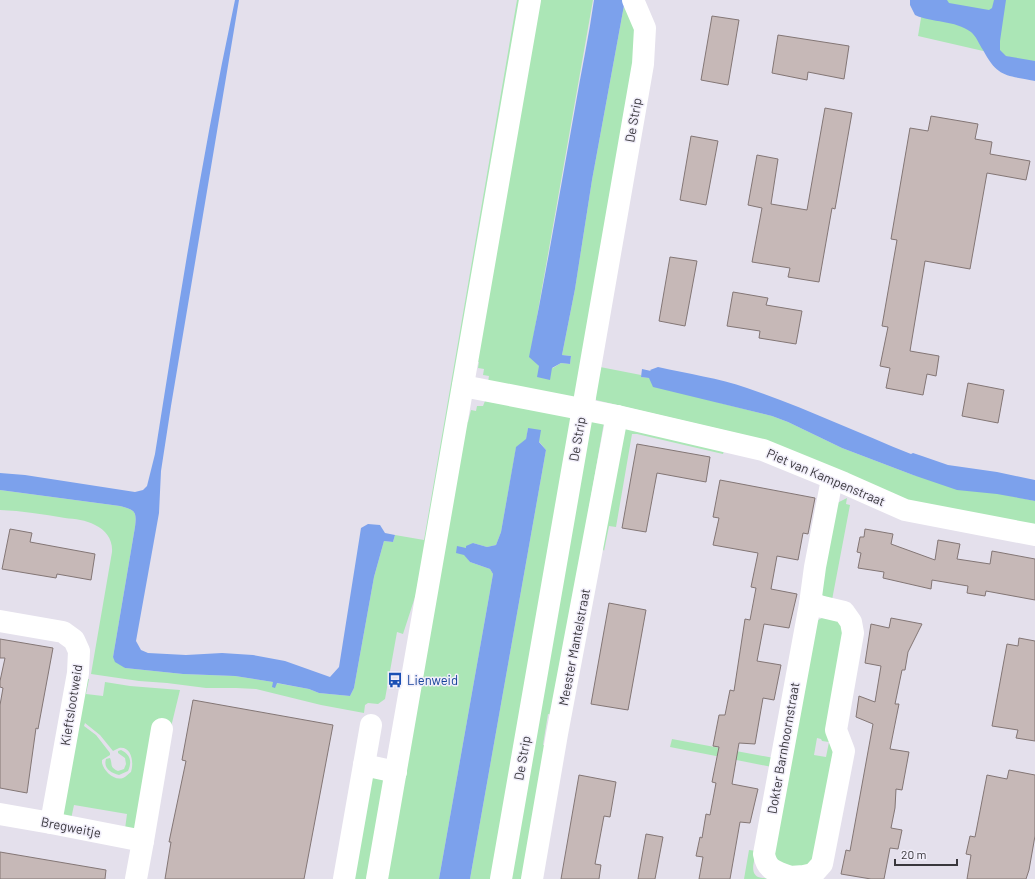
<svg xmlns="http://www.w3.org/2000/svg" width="1035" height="879" viewBox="0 0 1035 879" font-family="Barlow,sans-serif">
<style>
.green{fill:#abe6b6;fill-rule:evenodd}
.water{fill:#7ca1ec}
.building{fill:#c6b8b7;stroke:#837675}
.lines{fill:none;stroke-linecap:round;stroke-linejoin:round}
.minor{stroke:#fff;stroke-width:22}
.labels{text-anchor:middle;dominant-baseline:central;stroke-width:3;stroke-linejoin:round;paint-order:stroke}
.street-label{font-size:13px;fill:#39373c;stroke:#f1eefa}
.transit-label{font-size:13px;fill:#164399;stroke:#f1eefa;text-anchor:start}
</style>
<rect width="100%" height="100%" fill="#e4e0ec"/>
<g class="green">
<path d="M517 0H526L416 594 403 634 397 632 385 699 378 704 368 703 365 705 364 713 321 705 256 689 236 688H206L167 683 139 681 91 674 112 552C113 540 106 530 95 525 86 520 75 519 65 518 43 514 22 511 0 510V490L120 506C135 510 137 511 135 527L113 657 125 668 183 674 235 676 273 682 275 687 276 683 309 689 319 693 350 696 354 688 374 577 384 541 393 542 395 535 424 540Z"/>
<polygon points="537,0 593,0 530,356 539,366 553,368 561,363 570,364 571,356 562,355 575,289 592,180 625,0 638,32 578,398 488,382 489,376 483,375 484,369 478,368 479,362 473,361"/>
<polygon points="924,0 1035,0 1035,63 918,36"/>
<polygon points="595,366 641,375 641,377 650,378 720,403 772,416 788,422 842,448 913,475 1035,501 1035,526 900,499 740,434 596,400"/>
<polygon points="485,401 575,416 495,879 470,879 546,450 528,428 526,440 516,448 501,532 496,545 487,547 473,543 465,555 470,562 490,569 493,574 439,879 382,879 462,421 468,422 471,410 476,411 477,406 483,406"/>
<polygon points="586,419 604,422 553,715 548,714 543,745 547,746 524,879 506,879"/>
<polygon points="623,424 725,447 723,454 637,434 632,434 616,527 609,526 604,551 601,545"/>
<polygon points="847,498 846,504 850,505 832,600 822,595 819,588 837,503"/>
<path d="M824 617 835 618 844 627 834 746 814 862C809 864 803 867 797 867 789 868 778 863 773 856L816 621ZM817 738 821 739 822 741 829 742 826 757 814 755Z"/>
<path d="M83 679H89L86 694 103 696 105 682 130 686 180 690 171 727 137 832 125 829 127 814 74 805 71 819 63 815ZM85 723 100 735 113 751C115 750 117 749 119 748 132 746 134 763 131 772 129 773 126 777 123 778 114 781 104 771 102 763V760L110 755V753L96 735 84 726Z"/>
<polygon points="672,739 774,758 772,767 670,747"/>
<path d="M121 750C131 755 132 762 128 771L119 775C111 773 103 768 106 759L110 758C113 765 109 767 118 771L124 769 126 764 125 758 118 753V751Z"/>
<polygon points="371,773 384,781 371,879 352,879"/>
<path d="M749 850 757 851C755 858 749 872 758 877 761 878 765 878 768 879H744Z"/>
</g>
<g class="water">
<path d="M235 0H239L171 406 161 471 159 513 136 641 141 650 148 653 186 655 222 653 253 655 285 661 330 677 339 667 361 528 368 524 380 525 385 533 395 535 393 542 384 541 374 577 354 688 350 696 319 693 309 689 277 683 275 688 272 687 273 682 235 676 183 674 125 668 115 662 113 657 135 527C137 511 135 510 120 506L0 490V473L25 475 135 492 143 490 147 486 155 454C179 302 203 150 235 0Z"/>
<path d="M594 0H625L592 180 575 289 562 355 571 356 570 364 561 363 552 368 550 380 537 377 539 366 529 357C546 274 560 191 575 108 581 72 589 36 594 0Z"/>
<path d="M910 0H947L949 3 989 10 992 8 994 0H1006L1000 41V50L1006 56 1035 61V81C1006 75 998 78 983 50 979 44 976 36 971 32 955 20 932 23 915 15L910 5Z"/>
<path d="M658 367C688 374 719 378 747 388 803 407 856 432 911 454L913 453 922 456 948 465 997 472 1035 480V501L997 494 957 490 913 475 842 448 788 422 772 416 653 387 649 378 641 377 642 369 651 371 650 370Z"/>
<polygon points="528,428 541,430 539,442 546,450 470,879 439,879 493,574 490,569 470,562 464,555 456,553 457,546 466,548 466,546 473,543 487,547 496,545 501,532 516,447 526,439"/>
</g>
<g class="building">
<polygon points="712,16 739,20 728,85 701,80"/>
<polygon points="778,35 849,46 844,79 808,72 807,80 772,73"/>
<polygon points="825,108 852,113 835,209 832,208 819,282 788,277 790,268 752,262 762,208 748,205 757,155 778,159 771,204 807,210"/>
<polygon points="931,116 978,124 975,139 992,142 990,154 1030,161 1026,180 987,173 970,269 925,261 910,351 939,356 936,376 927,374 923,395 886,388 890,368 880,366 888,327 882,326 897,240 891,239 910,128 928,131"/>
<polygon points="691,136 718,141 706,205 680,200"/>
<polygon points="670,257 697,261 685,326 659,321"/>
<polygon points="733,292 768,298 766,305 802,311 796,344 759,338 760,331 727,326"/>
<polygon points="968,383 1004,390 998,423 962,416"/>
<polygon points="637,444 710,457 706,482 657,473 646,532 622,528"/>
<polygon points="720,480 815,498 808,534 803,533 798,560 777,556 771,589 797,594 789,628 764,624 757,661 781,665 774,700 763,698 755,744 739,743 732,784 758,789 750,823 740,822 730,879 699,879 703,857 696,856 700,837 702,838 706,814 710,815 716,783 712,782 719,747 713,746 719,715 725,715 730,690 734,691 745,619 750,620 756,588 751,587 758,553 713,545 719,518 713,517"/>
<polygon points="10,529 32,533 30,542 95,554 91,580 57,574 56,578 2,569"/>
<polygon points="865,529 893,534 891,544 935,560 938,540 960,544 957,559 990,564 992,551 1035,559 1035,600 986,591 985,596 967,593 968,586 932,580 931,589 883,578 884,572 858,568 861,553 857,552 860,537 864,537"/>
<polygon points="609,603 646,610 628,710 591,704"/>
<polygon points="891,618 922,624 908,652 905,670 902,670 895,704 899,704 890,749 909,752 902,790 896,789 895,808 891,828 902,830 898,849 890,848 884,879 871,879 841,874 846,850 850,851 873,724 856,717 859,696 875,702 881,666 865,663 871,624 889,628"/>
<polygon points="1019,638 1035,641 1035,741 1016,738 1018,730 992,726 1007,644 1018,646"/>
<polygon points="0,639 53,648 38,729 36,728 27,793 0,788 0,705 3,688 0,687 0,681 5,658 0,658"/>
<polygon points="193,700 333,725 304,879 165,879 171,842 169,842 186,761 182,760"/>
<polygon points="1009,770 1035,775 1035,836 1029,870 1026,879 967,879 971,855 966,854 970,836 975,837 987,775 1007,779"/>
<polygon points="579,775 616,782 610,817 604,816 595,864 601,865 599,879 561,879"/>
<polygon points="646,834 663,837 655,879 638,879"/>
<polygon points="0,852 106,870 105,879 0,879"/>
</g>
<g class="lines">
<g class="minor">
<polyline points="463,386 617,416 763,450 844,483 905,510 1035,535"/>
<polyline points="0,621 63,632 74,640 79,651 78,673 51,823"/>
<polyline points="364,765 371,725"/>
<polyline points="0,814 51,823 143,841 136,879"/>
<polyline points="143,841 162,729"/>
<polyline points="790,877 804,876 813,874 822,864 844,751 836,730 853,633 851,622 844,612 810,604"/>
<polyline points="344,879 364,765 396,772"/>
<polyline points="377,879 530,0"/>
<polyline points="501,879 643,64 645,28 633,0"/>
<polyline points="532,879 557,734 617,416"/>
<path d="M790 879V877C776 871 767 871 764 854L810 604 815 567 832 479"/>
</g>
</g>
<defs>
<g id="bus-bare" transform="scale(1.2)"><path d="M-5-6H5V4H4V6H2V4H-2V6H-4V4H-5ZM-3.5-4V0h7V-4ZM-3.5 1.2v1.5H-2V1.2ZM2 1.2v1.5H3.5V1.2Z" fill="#1a4fb4" stroke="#f1eefa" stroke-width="2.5" paint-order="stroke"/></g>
</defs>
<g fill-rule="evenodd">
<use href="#bus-bare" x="395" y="680"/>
</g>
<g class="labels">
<g class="street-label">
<text transform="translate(633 120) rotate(-80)">De Strip</text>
<text transform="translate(577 439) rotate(-80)">De Strip</text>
<text transform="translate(826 477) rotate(23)">Piet van Kampenstraat</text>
<text transform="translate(574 647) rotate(-79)">Meester Mantelstraat</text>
<text transform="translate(71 705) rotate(-81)">Kieftslootweid</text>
<text transform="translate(783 748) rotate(-80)">Dokter Barnhoornstraat</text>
<text transform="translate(522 758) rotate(-80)">De Strip</text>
<text transform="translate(71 827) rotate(11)">Bregweitje</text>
</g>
<g class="transit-label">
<text x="407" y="680">Lienweid</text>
</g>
</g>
<path d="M895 859v6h62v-6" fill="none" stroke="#39373c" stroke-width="2"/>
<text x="901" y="859" font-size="12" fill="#39373c" stroke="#f1eefa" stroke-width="3" paint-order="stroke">20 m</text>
</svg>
